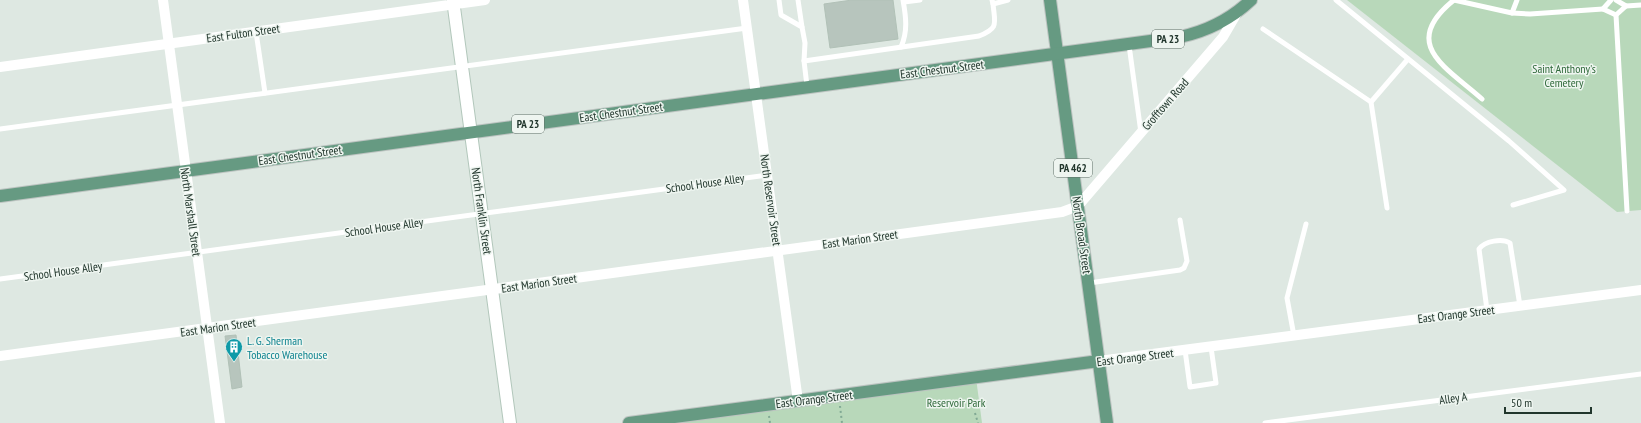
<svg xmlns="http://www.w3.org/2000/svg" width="1641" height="423" viewBox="0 0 1641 423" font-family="'PT Sans Narrow',sans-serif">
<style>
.green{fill:#b8d8ba}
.building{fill:#b7c5bd;stroke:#b1c1b7}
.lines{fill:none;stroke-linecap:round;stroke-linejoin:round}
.secondary-casing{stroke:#b2c7bb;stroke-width:14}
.primary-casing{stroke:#bcc3c0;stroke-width:14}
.path{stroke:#81a994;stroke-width:2;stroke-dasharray:2 3;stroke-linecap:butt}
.service{stroke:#fff;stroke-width:5}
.minor{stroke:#fff;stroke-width:10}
.secondary{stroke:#fff;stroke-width:12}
.primary{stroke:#669a82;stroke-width:12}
.labels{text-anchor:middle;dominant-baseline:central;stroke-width:3;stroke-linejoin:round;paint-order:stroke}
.shield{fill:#eef5f0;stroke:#5e6f67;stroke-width:1}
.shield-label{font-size:11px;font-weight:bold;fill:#21362c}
.street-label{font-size:12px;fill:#21362c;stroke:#eef5f0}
.park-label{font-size:12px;fill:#2f693a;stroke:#eef5f0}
.culture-label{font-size:12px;fill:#0d838f;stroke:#eef5f0;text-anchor:start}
</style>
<rect width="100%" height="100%" fill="#dee8e2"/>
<g class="green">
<polygon points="1347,0 1641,0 1641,210 1617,212"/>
<polygon points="976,378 982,423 629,423"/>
</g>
<g class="building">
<polygon points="852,0 893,0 898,39 830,48 824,4"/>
<polygon points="236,335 242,387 232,389 225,336"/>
</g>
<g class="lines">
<g class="secondary-casing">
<polyline id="secondary" points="453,0 510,423"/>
</g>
<g class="primary-casing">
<g id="primary">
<polyline points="1050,0 1107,423"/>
<path d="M0 196 1180 37C1208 31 1230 20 1251 0"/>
<polyline points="629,423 1099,361"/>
</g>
</g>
<g class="path">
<polyline points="840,406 842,423"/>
<polyline points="975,413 978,423"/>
<polyline points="769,416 770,423"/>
</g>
<g class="service">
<polyline points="779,0 781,15 802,27 805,43 804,61"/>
<polyline points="798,0 802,27"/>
<polyline points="992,0 993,4 1008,0"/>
<polyline points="1336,0 1509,141 1564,190 1513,205"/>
<polyline points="1454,0 1512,13 1530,14 1603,9"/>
<path d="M1454 0C1399 44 1446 67 1482 99"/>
<polyline points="1611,0 1603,9 1616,15"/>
<polyline points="1616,0 1626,6 1616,15 1627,211"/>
<polyline points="904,2 920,0"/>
<polyline points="1626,6 1641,5"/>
<polyline points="1512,13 1517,0"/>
<polyline points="1263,29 1371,102"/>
<polyline points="256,32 265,93"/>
<polyline points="1129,45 1141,133"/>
<path d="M901 47C908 31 906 17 903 0"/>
<path d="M807 86 804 61 979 36C999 28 995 24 993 4"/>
<polyline points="0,129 747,28"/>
<polyline points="1387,208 1371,102 1408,59"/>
<polyline points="0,279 767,175"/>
<polyline points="1089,283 1180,270 1184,268 1187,261 1180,220"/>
<path d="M1487 310 1479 249C1485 241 1502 238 1510 243L1520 306"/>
<polyline points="1294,336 1287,298 1306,224"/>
<polyline points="1185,350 1190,387 1216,383 1211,347"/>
<polyline points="1265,423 1641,374"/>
</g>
<g class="minor">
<polyline points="163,0 220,423"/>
<polyline points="743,0 798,401"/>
<polyline points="0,67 485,0"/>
<polyline points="0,356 1062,212 1078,206 1223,37 1237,13"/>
<polyline points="1099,361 1641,290"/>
</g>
<use href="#secondary" class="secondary"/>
<use href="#primary" class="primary"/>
</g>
<defs>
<g id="building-pin" transform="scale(0.9)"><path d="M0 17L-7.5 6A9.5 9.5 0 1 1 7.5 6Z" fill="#0f9aa8" stroke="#eef5f0"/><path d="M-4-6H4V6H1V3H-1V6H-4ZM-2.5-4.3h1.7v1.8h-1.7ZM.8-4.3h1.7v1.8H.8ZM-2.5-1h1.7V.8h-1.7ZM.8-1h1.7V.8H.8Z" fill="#fff"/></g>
</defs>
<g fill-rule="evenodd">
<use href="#building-pin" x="234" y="347"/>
</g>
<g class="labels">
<g class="shield">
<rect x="1152" y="30" width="32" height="18" rx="3"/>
<rect x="512" y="115" width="32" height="18" rx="3"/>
<rect x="1054" y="159" width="38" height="18" rx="3"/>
</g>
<g class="shield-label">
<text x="1168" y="39">PA 23</text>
<text x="528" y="124">PA 23</text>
<text x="1073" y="168">PA 462</text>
</g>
<g class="street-label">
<text transform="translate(243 33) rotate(-8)">East Fulton Street</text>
<text transform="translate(942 69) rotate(-7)">East Chestnut Street</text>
<text transform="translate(1165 104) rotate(-49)">Grofftown Road</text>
<text transform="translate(621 112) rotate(-8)">East Chestnut Street</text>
<text transform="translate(300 155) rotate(-8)">East Chestnut Street</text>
<text transform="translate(705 183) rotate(-8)">School House Alley</text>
<text transform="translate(771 200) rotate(82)">North Reservoir Street</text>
<text transform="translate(482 211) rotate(82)">North Franklin Street</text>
<text transform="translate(191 212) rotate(82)">North Marshall Street</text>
<text transform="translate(384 227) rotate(-8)">School House Alley</text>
<text transform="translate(1082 235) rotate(82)">North Broad Street</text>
<text transform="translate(860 239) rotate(-8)">East Marion Street</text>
<text transform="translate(63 271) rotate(-8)">School House Alley</text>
<text transform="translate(539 283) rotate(-8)">East Marion Street</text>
<text transform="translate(1456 314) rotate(-7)">East Orange Street</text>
<text transform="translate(218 327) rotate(-8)">East Marion Street</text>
<text transform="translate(1135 357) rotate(-7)">East Orange Street</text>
<text transform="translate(1453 398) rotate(-8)">Alley A</text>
<text transform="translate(814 399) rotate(-7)">East Orange Street</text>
</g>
<g class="park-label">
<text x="1564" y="68">Saint Anthony's<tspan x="1564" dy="14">Cemetery</tspan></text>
<text x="956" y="402">Reservoir Park</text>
</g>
<g class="culture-label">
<text x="247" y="340">L. G. Sherman<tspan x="247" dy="14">Tobacco Warehouse</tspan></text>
</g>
</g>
<path d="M1505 407v6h86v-6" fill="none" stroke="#21362c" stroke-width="2"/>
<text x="1511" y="407" font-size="12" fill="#21362c" stroke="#eef5f0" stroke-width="3" paint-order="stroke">50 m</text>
</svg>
